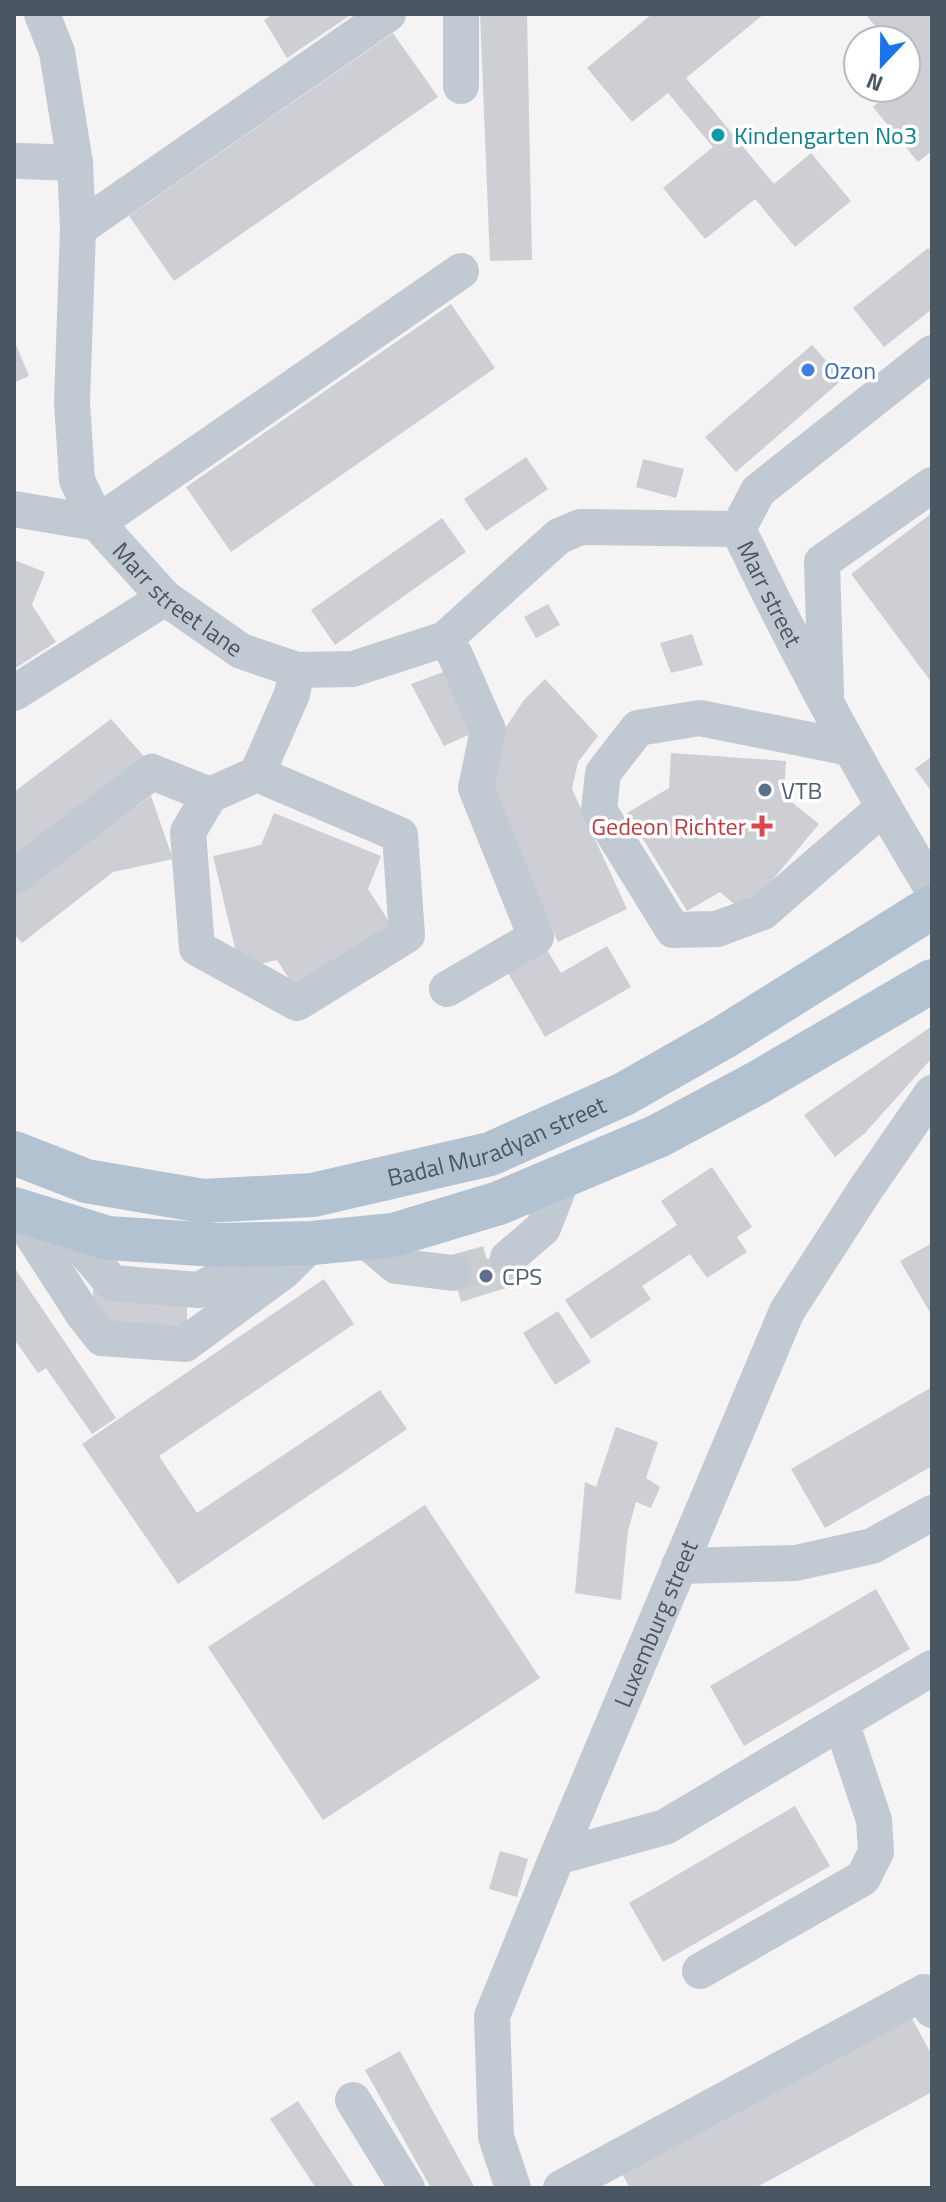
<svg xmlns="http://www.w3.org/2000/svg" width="946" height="2202" viewBox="0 0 946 2202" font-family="'Titillium Web',sans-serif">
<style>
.building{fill:#cdcfd5}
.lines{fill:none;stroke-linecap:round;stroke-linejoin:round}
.minor-tunnel{stroke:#caccce;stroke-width:36;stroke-dasharray:36 18;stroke-linecap:butt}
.minor{stroke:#c1cad2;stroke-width:36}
.major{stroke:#b3c2d1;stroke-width:44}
.culture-dot{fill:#0f9aa8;stroke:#fff;stroke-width:3}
.shop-dot{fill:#3f7fe0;stroke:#fff;stroke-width:3}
.service-dot{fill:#5c6f8a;stroke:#fff;stroke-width:3}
.health-dot{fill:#e0444e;stroke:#fff;stroke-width:3}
.labels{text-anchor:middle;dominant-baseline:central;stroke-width:7;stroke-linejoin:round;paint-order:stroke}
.culture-label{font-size:24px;fill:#0d838f;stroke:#fff;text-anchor:start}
.shop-label{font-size:24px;fill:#366cbe;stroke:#fff;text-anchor:start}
.street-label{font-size:24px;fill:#4a5661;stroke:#fff}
.service-label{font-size:24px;fill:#4e5e75;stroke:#fff;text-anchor:start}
.health-label{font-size:24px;fill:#be3a42;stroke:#fff;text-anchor:end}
</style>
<rect width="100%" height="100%" fill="#f5f3f3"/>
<g class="building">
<polygon points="273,14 352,14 287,58 264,20"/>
<polygon points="480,14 527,14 532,260 490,261"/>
<polygon points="652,14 764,14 686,78 774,184 811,153 851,201 795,247 755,199 705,239 663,188 713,147 668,93 632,122 587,68"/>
<polygon points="865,14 932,14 932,151 918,162 873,107 895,88 906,88 906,79 914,73 906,63 906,40 887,40"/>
<polygon points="393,33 438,97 174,281 129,216"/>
<polygon points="928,248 932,252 932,309 884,347 853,308"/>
<polygon points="451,304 495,368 231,552 186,487"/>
<polygon points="14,340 29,376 14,383"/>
<polygon points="812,345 843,379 736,472 705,437"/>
<polygon points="526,457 548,489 486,531 464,499"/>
<polygon points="643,459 684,469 676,498 636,487"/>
<polygon points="932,513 932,683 851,574"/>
<polygon points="442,518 466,552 335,645 311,610"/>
<polygon points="14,560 45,572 32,605 56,642 14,669"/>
<polygon points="548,604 560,625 536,638 524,617"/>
<polygon points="692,634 703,665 671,673 660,643"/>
<polygon points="446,671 477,731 444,746 411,684"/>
<polygon points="545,679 598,736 578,762 572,789 627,909 558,942 502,817 492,777 494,757 506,727 524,700"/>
<polygon points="111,719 148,761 14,863 14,792"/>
<polygon points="671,753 786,761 784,796 819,824 745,913 720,892 687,911 627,813 669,788"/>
<polygon points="932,756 932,792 915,769"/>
<polygon points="151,796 173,859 113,872 22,943 14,934 14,896"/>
<polygon points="274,813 381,856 368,889 392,926 295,988 277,960 240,969 213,856 261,845"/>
<polygon points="607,946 631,987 545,1037 508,973 547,950 561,973"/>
<polygon points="932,1026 932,1058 865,1133 835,1157 804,1115"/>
<polygon points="712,1167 752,1227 737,1237 747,1252 707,1278 690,1254 642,1286 651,1299 591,1339 565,1300 677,1225 661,1201"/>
<polygon points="932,1243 932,1316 900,1261"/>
<polygon points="507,1253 516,1285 461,1302 452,1269"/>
<polygon points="14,1267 116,1418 92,1434 46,1368 38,1373 14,1339"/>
<polygon points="324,1279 354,1324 159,1456 197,1513 380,1390 407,1429 178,1584 82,1444"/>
<polygon points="187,1289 187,1325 93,1325 93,1290"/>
<polygon points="558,1311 591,1362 555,1385 523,1333"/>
<polygon points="932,1387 932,1466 825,1528 791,1469"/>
<polygon points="616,1427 658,1442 646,1478 660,1487 651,1508 636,1502 628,1531 621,1600 575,1593 585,1482 596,1487"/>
<polygon points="425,1505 540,1678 323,1820 208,1647"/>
<polygon points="876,1589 910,1649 744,1746 710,1686"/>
<polygon points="795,1806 830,1866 663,1962 629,1903"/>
<polygon points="500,1851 528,1859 517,1897 489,1889"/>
<polygon points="910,2015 932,2055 932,2092 755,2188 630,2188 621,2172"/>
<polygon points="400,2051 475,2188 431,2188 365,2070"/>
<polygon points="298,2101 355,2188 316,2188 270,2119"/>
</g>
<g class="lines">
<polyline class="minor-tunnel" points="453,1273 508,1258"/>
<g class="minor">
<path id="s1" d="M42 14 57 52 75 163 78 229 72 402 77 480 97 523 165 598 241 651 297 670 353 669 445 639 559 536 581 527 738 529"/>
<polyline points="461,14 461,86"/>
<polyline points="20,161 75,163"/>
<polyline points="78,229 388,14"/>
<polyline points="14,509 97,523 461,271"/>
<path id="s2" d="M738 529C797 652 861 772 932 888"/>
<polyline points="738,529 758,491 932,353"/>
<polyline points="445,639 455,655 488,730 476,788 536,937 447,989"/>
<polyline points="14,693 165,598"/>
<polyline points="826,694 822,562 932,485"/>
<polyline points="850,748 700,718 638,728 603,773 599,810 673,930 717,929 763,912 884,807"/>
<polyline points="257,774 400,835 407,935 297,1003 197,948 188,832 210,795 257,774 292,694 297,670"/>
<polyline points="14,877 152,772 210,795"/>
<polyline points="16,1210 83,1314 102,1338 185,1344 284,1271 312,1243"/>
<polyline points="62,1224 112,1283 199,1290 239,1268 262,1244"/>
<polyline points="363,1238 396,1266 453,1273"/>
<polyline points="508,1258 543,1228 563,1177"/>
<polyline points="679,1566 796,1563 872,1546 932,1513"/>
<polyline points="557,1857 665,1827 932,1668"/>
<polyline points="700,1971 863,1878 876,1852 874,1820 841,1722"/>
<polyline points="353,2100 407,2188"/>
<path id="s3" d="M513 2188 496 2137 492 2016 557 1857 787 1311 865 1190 932 1093"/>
<polyline points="561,2188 924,1992 932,2010"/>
</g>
<g class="major">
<path id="s4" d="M14 1153 86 1181 203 1201 313 1195 490 1154 624 1094 724 1037 932 907"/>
<polyline points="14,1209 108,1238 217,1245 312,1243 393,1235 499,1203 658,1136 757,1083 932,981"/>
</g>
</g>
<circle class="culture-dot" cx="718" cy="135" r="8"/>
<circle class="shop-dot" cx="808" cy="370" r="8"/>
<g class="service-dot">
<circle cx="765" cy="790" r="8"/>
<circle cx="486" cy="1276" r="8"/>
</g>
<path class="health-dot" d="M758 814h8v8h8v8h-8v8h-8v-8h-8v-8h8z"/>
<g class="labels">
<g class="culture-label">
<text x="734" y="135">Kindengarten No3</text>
</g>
<g class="shop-label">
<text x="824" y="370">Ozon</text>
</g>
<g class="street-label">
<text stroke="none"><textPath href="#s2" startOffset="72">Marr street</textPath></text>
<text stroke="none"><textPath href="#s1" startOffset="630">Marr street lane</textPath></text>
<text stroke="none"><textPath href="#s4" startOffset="498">Badal Muradyan street</textPath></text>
<text stroke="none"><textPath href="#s3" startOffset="600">Luxemburg street</textPath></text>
</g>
<g class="service-label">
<text x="781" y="790">VTB</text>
<text x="502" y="1276">CPS</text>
</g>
<g class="health-label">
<text x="746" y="826">Gedeon Richter</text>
</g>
</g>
<rect width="946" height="2202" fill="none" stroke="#4a5661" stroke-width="32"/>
<g transform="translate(882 64) rotate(202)"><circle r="38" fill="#ffffff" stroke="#b7bbc0" stroke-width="2"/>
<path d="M0-6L14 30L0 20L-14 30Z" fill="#1a73e8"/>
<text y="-12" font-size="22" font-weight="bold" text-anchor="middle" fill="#4a5661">N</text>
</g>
</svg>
